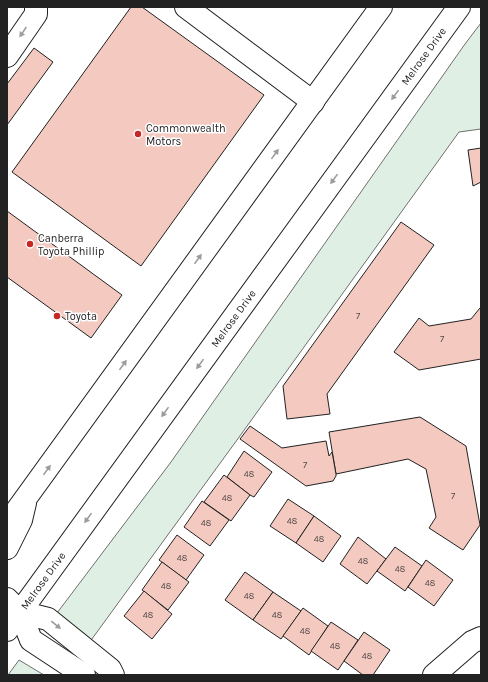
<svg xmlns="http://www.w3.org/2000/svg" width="488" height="682" viewBox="0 0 488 682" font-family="Karla,sans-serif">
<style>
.green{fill:#e0efe3;stroke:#6f6f6f}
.building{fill:#f3c9c0;stroke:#222}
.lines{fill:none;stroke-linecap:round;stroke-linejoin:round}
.minor-casing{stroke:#222;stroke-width:24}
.major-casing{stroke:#222;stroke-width:24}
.minor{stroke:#fff;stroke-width:22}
.major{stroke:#fff;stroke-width:22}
.oneway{fill:#9c9c9c}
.poi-dot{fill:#c62828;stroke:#fff;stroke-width:1.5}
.labels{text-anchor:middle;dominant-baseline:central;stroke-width:3;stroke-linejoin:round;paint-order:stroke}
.number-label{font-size:9px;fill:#564c4a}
.street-label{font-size:11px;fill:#222;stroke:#fff}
.poi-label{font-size:11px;fill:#222;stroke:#fff;text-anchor:start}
</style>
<rect width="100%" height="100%" fill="#fff"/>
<g class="green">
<polygon points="481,23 481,129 459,132 237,440 89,643 57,613 171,462 465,44"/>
<polygon points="19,660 44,675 8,675"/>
</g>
<g class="building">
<polygon points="131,7 142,7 264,95 141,266 12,172"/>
<polygon points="34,48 53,62 7,125 7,84"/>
<polygon points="481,148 481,182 473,186 468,150"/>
<polygon points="7,211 122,295 91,338 7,277"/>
<polygon points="401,222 434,245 327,394 330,414 287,419 283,386"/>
<polygon points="480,308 481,309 481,359 419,370 394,352 419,318 429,326 471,319"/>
<polygon points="420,417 466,446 480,525 463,550 429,528 436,517 426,469 408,459 336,474 329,432"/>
<polygon points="250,426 282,448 326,441 329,456 332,452 336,474 336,476 333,481 306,486 240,439"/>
<polygon points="244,451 272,472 254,497 250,495 227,477"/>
<polygon points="224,475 250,495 231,521 204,502"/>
<polygon points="288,499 314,516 296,543 270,526"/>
<polygon points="202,501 229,520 210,546 184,527"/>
<polygon points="314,516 341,536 323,562 296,543"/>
<polygon points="177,535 204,555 186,580 159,560"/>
<polygon points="358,537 386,559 367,584 340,564"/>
<polygon points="395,547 422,566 405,591 377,571"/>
<polygon points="426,560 453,580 434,606 408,587"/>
<polygon points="162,562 189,582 168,610 142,590"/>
<polygon points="245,572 273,592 253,620 225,600"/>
<polygon points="144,591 172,614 152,639 124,616"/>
<polygon points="273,592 301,611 281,639 253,620"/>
<polygon points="303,608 328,626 309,655 283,636"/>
<polygon points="331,622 358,640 338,670 311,651"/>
<polygon points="364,632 390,650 373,675 363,675 344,661"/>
</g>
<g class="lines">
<g class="minor-casing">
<g id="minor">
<polyline points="186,7 313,102"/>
<polyline points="7,56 36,14 36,7"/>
<polyline points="7,548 21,520 25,503"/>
<polyline points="7,599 20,612 31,640 84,675"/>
<polyline points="20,612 48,619 110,669 113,675"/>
<polyline points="434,675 472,642 481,638"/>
</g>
</g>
<g class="major-casing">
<g id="major">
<polyline points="7,524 381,7"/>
<path id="s1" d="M7 630 459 7"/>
</g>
</g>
<use href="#minor" class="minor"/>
<use href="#major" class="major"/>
</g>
<defs><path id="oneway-solid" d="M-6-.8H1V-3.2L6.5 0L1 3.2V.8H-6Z"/></defs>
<g class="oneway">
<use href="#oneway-solid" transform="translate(23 32) rotate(124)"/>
<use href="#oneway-solid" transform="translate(395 95) rotate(126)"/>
<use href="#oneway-solid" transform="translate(275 154) rotate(-54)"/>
<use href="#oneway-solid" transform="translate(334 179) rotate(126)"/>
<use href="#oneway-solid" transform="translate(198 259) rotate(-54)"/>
<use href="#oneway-solid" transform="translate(200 364) rotate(126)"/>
<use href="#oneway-solid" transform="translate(123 365) rotate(-54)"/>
<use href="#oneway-solid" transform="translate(165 412) rotate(126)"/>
<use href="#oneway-solid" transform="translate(47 470) rotate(-54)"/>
<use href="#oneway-solid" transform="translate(88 518) rotate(126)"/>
<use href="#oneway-solid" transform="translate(56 625) rotate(39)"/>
</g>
<g class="poi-dot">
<circle cx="138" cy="134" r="4"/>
<circle cx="30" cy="244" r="4"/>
<circle cx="57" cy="316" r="4"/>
</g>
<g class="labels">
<g class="number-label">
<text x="358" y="316">7</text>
<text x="442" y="339">7</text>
<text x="305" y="465">7</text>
<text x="249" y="474">48</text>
<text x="453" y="496">7</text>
<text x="227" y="498">48</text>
<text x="292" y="521">48</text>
<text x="206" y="523">48</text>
<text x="319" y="539">48</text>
<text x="182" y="558">48</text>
<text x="363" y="561">48</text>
<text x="400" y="569">48</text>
<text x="430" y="583">48</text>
<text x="166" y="586">48</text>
<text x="249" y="596">48</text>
<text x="148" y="615">48</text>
<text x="277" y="615">48</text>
<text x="305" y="631">48</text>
<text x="335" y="646">48</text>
<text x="367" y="656">48</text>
</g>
<g class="street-label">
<text stroke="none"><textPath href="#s1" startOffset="709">Melrose Drive</textPath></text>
<text stroke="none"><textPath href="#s1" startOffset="385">Melrose Drive</textPath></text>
<text stroke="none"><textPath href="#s1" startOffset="61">Melrose Drive</textPath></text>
</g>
<g class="poi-label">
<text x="146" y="128">Commonwealth<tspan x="146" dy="13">Motors</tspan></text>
<text x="38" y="238">Canberra<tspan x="38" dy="13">Toyota Phillip</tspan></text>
<text x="65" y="316">Toyota</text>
</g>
</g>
<rect width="488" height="682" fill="none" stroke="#222222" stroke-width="16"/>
</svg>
